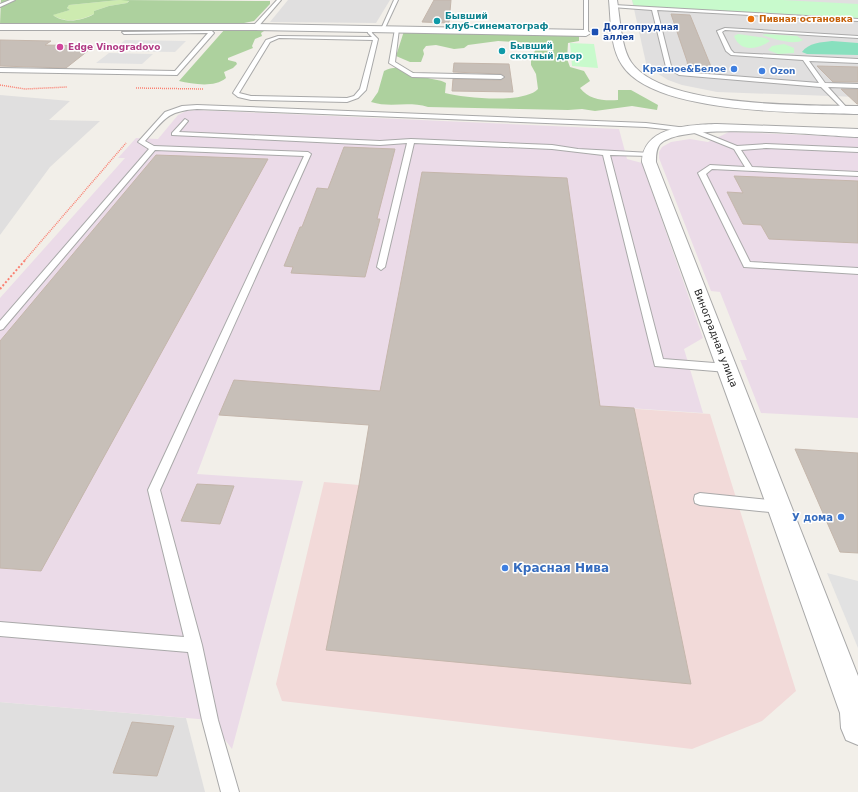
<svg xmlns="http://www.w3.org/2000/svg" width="858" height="792" viewBox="0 0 858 792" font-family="'DejaVu Sans',sans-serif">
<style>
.residential{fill:#e0dfdf}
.commercial{fill:#f2dad9}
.industrial{fill:#ebdbe8}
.grass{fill:#cdebb0}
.forest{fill:#add19e}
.park{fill:#c8facc}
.pitch{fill:#88e0be}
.parking{fill:#e2e2e2}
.building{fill:#c7bfb8;stroke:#c4b6ab}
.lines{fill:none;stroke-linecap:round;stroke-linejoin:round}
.service-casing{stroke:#a9a9a9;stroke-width:2}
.minor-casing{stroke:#a9a9a9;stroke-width:2}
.tertiary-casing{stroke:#a9a9a9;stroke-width:2}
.path-far1{stroke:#fa8072;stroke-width:1.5;stroke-dasharray:1 1;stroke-linecap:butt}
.path{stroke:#fa8072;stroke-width:2;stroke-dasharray:2 2;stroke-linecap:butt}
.service{fill:#fff;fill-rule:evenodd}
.minor{fill:#fff;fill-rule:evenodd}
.tertiary{fill:#fff;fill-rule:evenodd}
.food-dot{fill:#e8710a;stroke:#fff;stroke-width:1.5}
.culture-dot{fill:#0f9aa8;stroke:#fff;stroke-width:1.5}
.transit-dot{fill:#1a4fb4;stroke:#fff;stroke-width:1.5}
.hotel-dot{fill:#d1479c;stroke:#fff;stroke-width:1.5}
.shop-dot{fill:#3f7fe0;stroke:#fff;stroke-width:1.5}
.labels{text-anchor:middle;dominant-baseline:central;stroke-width:3;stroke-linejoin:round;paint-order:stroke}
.far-culture-label{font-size:9px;font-weight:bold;fill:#0d838f;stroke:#fff;text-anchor:start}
.far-food-label{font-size:9px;font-weight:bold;fill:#c56008;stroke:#fff;text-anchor:start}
.far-transit-label{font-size:9px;font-weight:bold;fill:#164399;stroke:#fff;text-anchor:start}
.far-hotel-label{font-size:9px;font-weight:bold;fill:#b23c85;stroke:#fff;text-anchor:start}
.far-shop-label{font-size:9px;font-weight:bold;fill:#366cbe;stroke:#fff;text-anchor:end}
.street-label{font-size:10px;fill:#222;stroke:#fff}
.shop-label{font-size:10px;font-weight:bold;fill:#366cbe;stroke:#fff;text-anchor:end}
.near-shop-label{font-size:12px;font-weight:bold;fill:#366cbe;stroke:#fff;text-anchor:start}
</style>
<rect width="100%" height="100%" fill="#f2efe9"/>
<g class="residential">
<polygon points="288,0 390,0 376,23 270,22"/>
<polygon points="632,0 858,0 858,97 717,92 682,85 668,80 649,68 646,63"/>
<polygon points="0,95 70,101 49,120 100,121 50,167 0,235"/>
<polygon points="0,702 186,718 205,792 0,792"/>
</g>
<polygon class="commercial" points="375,391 710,414 796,691 762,721 692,749 282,701 276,684 324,482 359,485"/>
<g class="industrial">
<polygon points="196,110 619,129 627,159 642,163 703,338 684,349 703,413 376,391 369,425 219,415 197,474 303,481 232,749 210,720 0,702 0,298 125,158 118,158 136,138 158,139 178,115 186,111"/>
<polygon points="729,132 858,137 858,418 761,413 740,360 747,360 720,292 711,291 659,158 659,152 662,147 671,142 690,139 708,142"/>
</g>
<path class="grass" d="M119 0H129L127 3 109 6 94 11V14C81 21 65 23 52 15L70 10 67 8 69 5Z"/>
<g class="forest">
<path d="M119 0 69 5 67 8 70 10 53 15C64 24 82 21 94 14V11L109 6 127 3 129 1 121 0 270 1V4L254 21 244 23 0 24 1 0Z"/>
<path d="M225 29H267L261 33 262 36 255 39 252 46 253 48 228 58V60L236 62 237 64 233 68 224 72 226 78C214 88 193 84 179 81Z"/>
<path d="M404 31 579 35V41L568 43 567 59 570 67 584 71 590 81 580 88C589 100 604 101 618 100V90H631L658 105 657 110 632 106 595 111 582 109 568 110 428 107C408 101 390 108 371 102L378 92 384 71C399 63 411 72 425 77 433 80 439 79 446 83L445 93C465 98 524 104 538 89L536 74 531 65V57L538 46 532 43 498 41 468 45 464 48 454 49 436 45 426 46 423 50 424 54 421 62H410L396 56Z"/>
</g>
<g class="park">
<polygon points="632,0 782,0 858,4 858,18 634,6"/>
<path d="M738 34 765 38 770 41C757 50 740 52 734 36Z"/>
<path d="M766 34 797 36 803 40C793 46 772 38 762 35Z"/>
<polygon points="570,43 594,44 598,68 572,66"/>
<polygon points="784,44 794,48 794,53 778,54 768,50 772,46"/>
</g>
<path class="pitch" d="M832 41 858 43V55L807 54 802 52C808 43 822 42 832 41Z"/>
<g class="parking">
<polygon points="125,40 186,41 175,52 112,51"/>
<polygon points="109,53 153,54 142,64 96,63"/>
<polygon points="827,573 858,581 858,648"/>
</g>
<g class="building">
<polygon points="434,0 451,0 449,23 422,22"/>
<polygon points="671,14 690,15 712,69 688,68 687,61"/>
<polygon points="0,40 51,41 45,45 94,46 66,68 0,66"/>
<polygon points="454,63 509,64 513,92 452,91 453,79 501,80 505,77 501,74 453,72"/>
<polygon points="817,66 858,67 858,82 833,82"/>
<polygon points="841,89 858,89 858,104 857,104"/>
<polygon points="344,147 395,149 377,219 380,219 365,277 291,273 293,267 284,266 300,227 302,227 317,188 328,189"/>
<polygon points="156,155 268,159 41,571 0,568 0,341"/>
<polygon points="422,172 567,178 600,406 634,408 691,684 326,650 359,485 369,425 219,415 234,380 380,391"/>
<polygon points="734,176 858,181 858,243 769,239 761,225 743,224 727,192 743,193"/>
<polygon points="795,449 858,453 858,553 840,552"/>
<polygon points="197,484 234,486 220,524 181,521"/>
<polygon points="132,722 174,726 157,776 113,773"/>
</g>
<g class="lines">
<g class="service-casing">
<g id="service">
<polygon points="10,0 15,0 0,7 0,4"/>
<polygon points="277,0 281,0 257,28 253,28 253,26"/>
<polygon points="394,0 398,0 385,28 381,29"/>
<polygon points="584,0 588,0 588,33 586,34 584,33"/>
<polygon points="614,5 858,19 858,21 657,10 671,66 682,72 819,83 803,60 731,55 726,51 717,31 725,28 858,36 858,38 725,30 722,32 731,50 734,53 858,59 858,63 809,61 825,83 858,84 858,88 828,87 848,109 848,111 846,112 821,87 679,75 666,67 652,10 612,7"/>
<path d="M367 27H371L372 33 378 39 366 90 358 98 347 102 251 100 238 97 233 93 266 40 278 36 372 37 368 33ZM279 38 373 40 360 89 354 96 347 98 251 96 239 93 270 42Z"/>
<polygon points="397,28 399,29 395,62 413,73 501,75 504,77 501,79 412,77 389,63 395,29"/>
<polygon points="212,31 214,33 177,75 0,72 0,68 175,71 208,33 124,34 122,32"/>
<path d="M197 105 646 123 695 129 737 146 766 144 858 148V152L766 148 741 150 752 167 858 172V176L712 169 706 174 750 262 858 268V274L744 267 698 173 710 165 745 167 734 149 692 132 646 127 197 109C166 111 164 120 145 141L154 146 308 152 311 154 160 490 202 645 218 720 239 792H221L202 720 188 652 0 636V622L184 637 148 490 304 156 155 150 3 329 0 330V321L149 149 138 142 165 112 182 106Z"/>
<polygon points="185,119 188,121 179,132 380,141 411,139 552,145 578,149 651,153 651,155 649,156 610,155 663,359 727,364 731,365 732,368 731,371 727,372 655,366 603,155 552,149 414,143 385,267 381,270 377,267 407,143 380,145 172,135 172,133"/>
<polygon points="700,493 780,501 785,503 786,507 785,511 780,513 700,505 695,503 694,499 695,495"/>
</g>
</g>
<g class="minor-casing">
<polygon id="minor" points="0,24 255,24 586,30 591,33 586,36 255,30 0,30"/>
</g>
<g class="tertiary-casing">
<g id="tertiary">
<path d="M609 0H617C620 18 621 47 631 62 662 108 806 105 858 106V114C803 112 654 115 622 65 610 47 611 21 609 0Z"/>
<path d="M717 124 858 129V137C822 136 683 121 660 144 656 149 656 156 656 162L858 676V745L846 740 841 728 840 713 767 507 642 162C643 126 689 125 717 124Z"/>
</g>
</g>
<g class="path-far1">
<polyline points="0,85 25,89 67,87"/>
<polyline points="136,88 203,89"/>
<polyline points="25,260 126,143"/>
</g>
<polyline class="path" points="0,289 26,259"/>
<use href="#service" class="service"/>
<use href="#minor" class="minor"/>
<use href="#tertiary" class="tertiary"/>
</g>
<circle class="food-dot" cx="751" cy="19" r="4"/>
<g class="culture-dot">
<circle cx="437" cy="21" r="4"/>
<circle cx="502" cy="51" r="4"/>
</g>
<rect class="transit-dot" x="591" y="28" width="8" height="8" rx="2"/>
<circle class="hotel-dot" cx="60" cy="47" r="4"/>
<g class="shop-dot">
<circle cx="734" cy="69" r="4"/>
<circle cx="762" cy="71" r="4"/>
<circle cx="841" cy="517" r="4"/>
<circle cx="505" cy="568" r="4"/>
</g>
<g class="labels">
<g class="far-culture-label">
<text x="445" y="16">Бывший<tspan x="445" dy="10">клуб-синематограф</tspan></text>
<text x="510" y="46">Бывший<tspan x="510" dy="10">скотный двор</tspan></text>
</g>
<g class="far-food-label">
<text x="759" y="19">Пивная остановка</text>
</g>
<g class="far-transit-label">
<text x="603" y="27">Долгопрудная<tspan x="603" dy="10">аллея</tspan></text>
</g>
<g class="far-hotel-label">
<text x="68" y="47">Edge Vinogradovo</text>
</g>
<g class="far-shop-label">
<text x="726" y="69">Красное&amp;Белое</text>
<text x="770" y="71" text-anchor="start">Ozon</text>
</g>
<g class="street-label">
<text transform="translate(716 338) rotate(69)">Виноградная улица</text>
</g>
<g class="shop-label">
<text x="833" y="517">У дома</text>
</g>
<g class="near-shop-label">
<text x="513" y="568">Красная Нива</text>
</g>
</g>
</svg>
